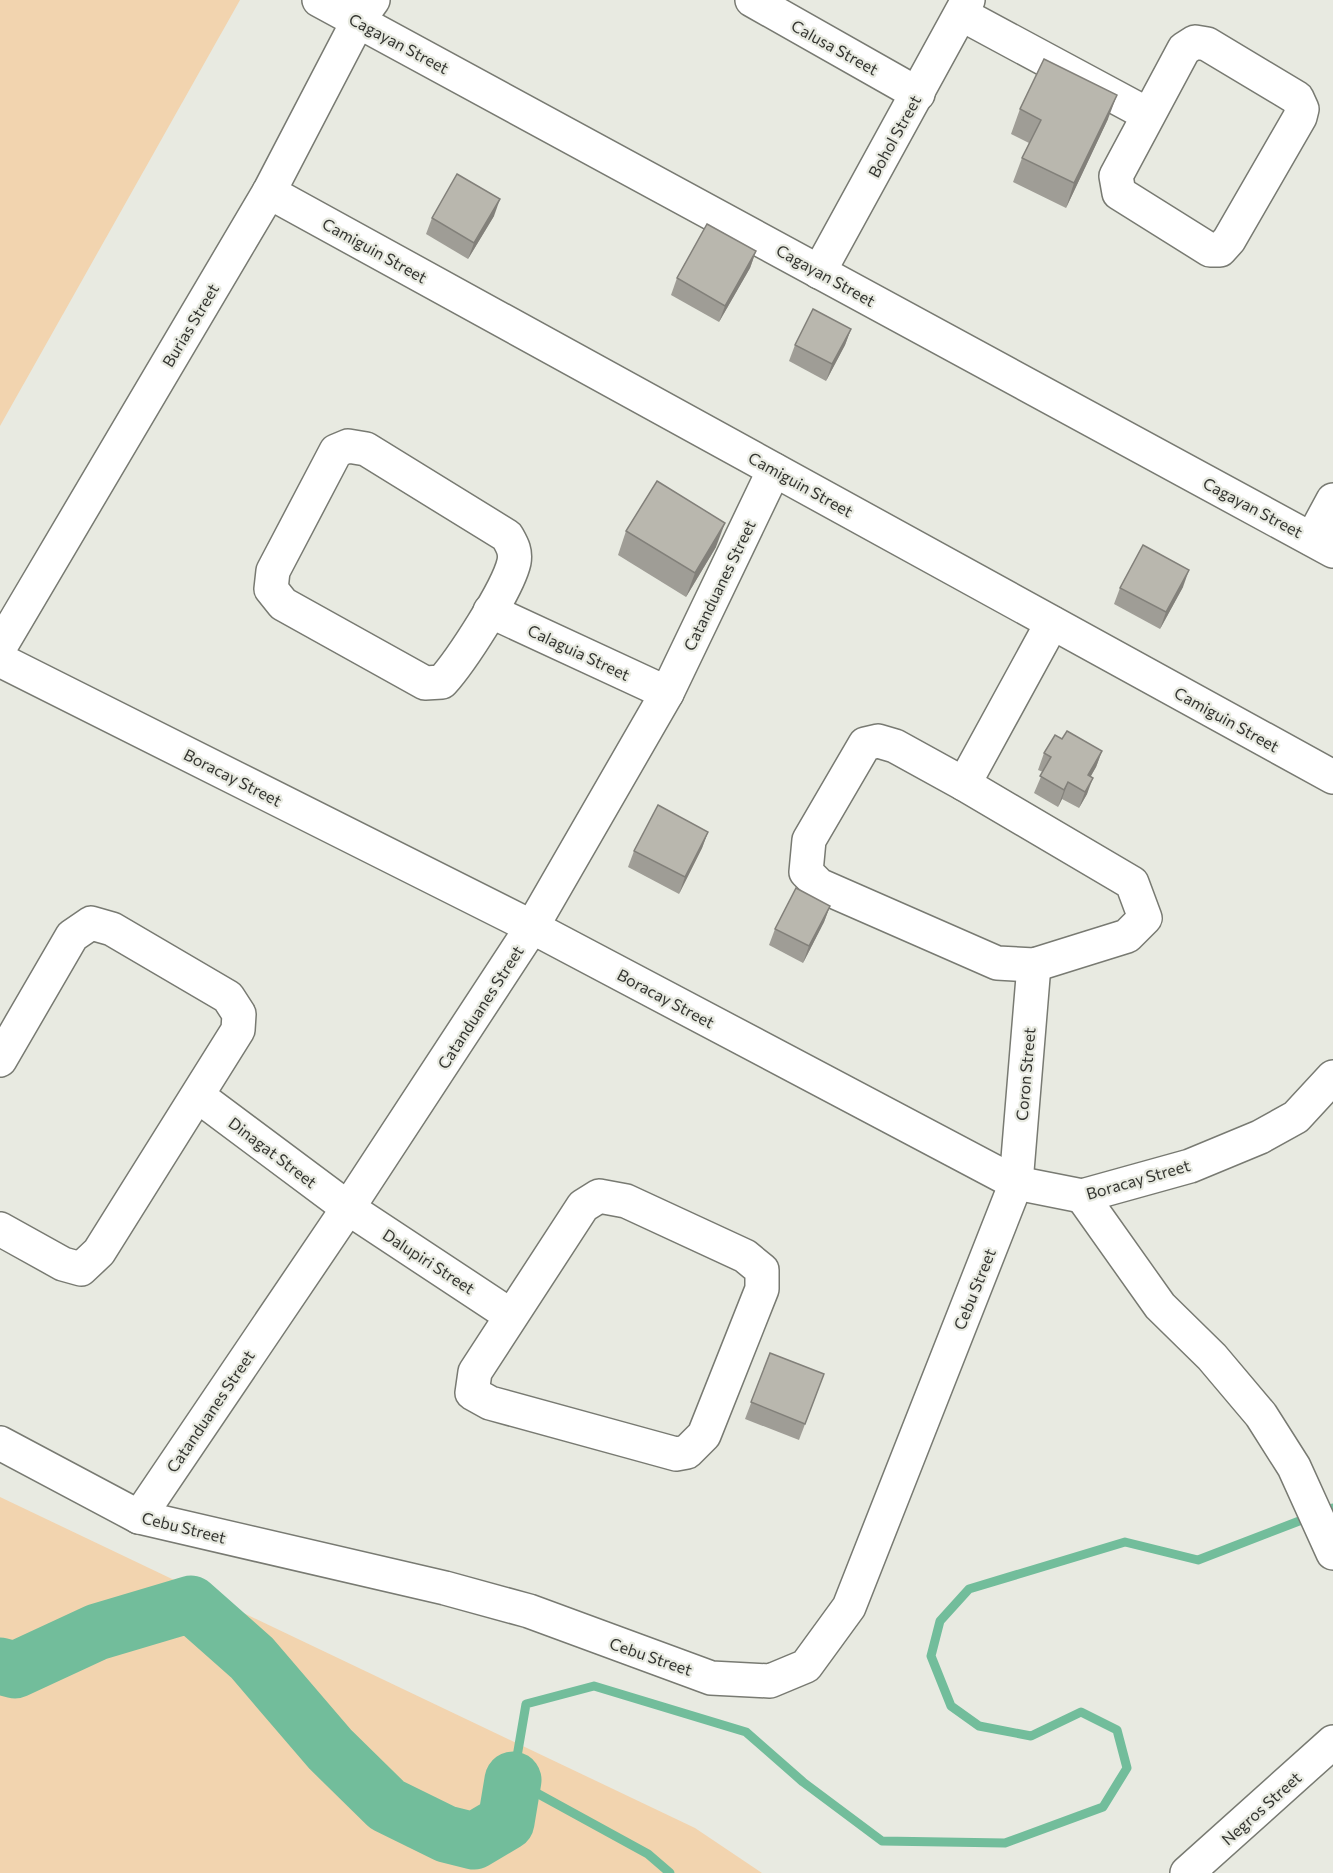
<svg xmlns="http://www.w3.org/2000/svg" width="1333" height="1873" viewBox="0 0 1333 1873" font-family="Commissioner,sans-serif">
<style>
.green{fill:#f2d4af}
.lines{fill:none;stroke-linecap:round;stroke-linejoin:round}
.stream{stroke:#72bd9b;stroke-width:9}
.river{stroke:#72bd9b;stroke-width:57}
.minor-casing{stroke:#787a72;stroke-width:36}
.minor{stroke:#fff;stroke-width:33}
.wall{fill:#9f9d96}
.shaded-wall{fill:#82807a}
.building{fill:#b9b7ae;stroke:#82807a;stroke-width:1.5}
.labels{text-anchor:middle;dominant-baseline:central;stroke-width:4.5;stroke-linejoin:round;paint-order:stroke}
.street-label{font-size:16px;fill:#343531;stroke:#e8eae1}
</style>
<rect width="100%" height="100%" fill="#e8eae1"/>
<g class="green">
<polygon points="0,0 240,0 0,426"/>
<polygon points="0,1497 695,1828 762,1873 0,1873"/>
</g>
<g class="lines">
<polyline class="stream" points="670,1873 648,1854 513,1780 526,1704 594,1686 746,1732 803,1782 882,1841 1005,1843 1103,1807 1127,1768 1117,1730 1081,1712 1031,1736 979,1726 951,1706 931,1656 940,1621 969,1589 1125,1542 1198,1560 1333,1508"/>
<polyline class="river" points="0,1666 15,1670 97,1632 191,1604 252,1658 330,1749 387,1805 446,1834 474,1841 506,1822 513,1780"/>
<g class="minor-casing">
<g id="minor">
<polyline points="319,0 1333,551"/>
<polyline points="752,0 918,94"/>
<polyline points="961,14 1147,114"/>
<polygon points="1195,42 1207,44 1297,98 1302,109 1300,117 1229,240 1220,250 1210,250 1119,193 1116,176 1184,49"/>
<polyline points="269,192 1333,777"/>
<polyline points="819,272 968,0"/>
<path d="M348 446 366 449 507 536C512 545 516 551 514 562 508 589 461 661 442 682L425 683 283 604 271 589 273 571 336 451Z"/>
<polyline points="1312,539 1333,500"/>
<polyline points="490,611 667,693"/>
<polyline points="0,647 269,192 358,21 373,0"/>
<polyline points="0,660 532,927 1016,1183 1082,1196 1190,1166 1260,1137 1296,1117 1333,1077"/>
<polygon points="878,741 895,746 964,784 1132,883 1145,918 1127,936 1082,950 1034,965 997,963 819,885 806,872 809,840 865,744"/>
<polyline points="964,784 1052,623"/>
<polyline points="0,1060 72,936 91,923 112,929 228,997 239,1014 238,1030 99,1252 81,1269 63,1264 0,1229"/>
<polyline points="198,1096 348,1208 510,1315"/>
<polygon points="599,1196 626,1201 745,1256 762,1270 762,1289 704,1435 687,1452 676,1454 490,1403 472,1393 475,1372 583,1206"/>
<polyline points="1082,1196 1160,1306 1212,1357 1261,1415 1294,1467 1333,1553"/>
<polyline points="0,1443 139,1517 445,1588 529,1611 711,1678 770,1681 806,1666 849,1607 1016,1183 1034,965"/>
<polyline points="139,1517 348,1208 532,927 667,693 774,470"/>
<polyline points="1187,1873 1333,1742"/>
</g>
</g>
<use href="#minor" class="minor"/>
</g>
<g class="wall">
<polygon points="1020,109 1108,119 1066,208 1013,182 1022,158 1029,143 1011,134"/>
<polygon points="494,216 468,259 426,234 432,218"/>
<polygon points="756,251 750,268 719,322 671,295 677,278"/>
<polygon points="851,329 845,345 826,381 789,361 795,345"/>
<polygon points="626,531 716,547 686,597 618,555"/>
<polygon points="1183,587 1160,629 1114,604 1120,588"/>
<polygon points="1062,739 1102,751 1096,767 1091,776 1087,794 1079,808 1062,799 1058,807 1034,793 1043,772 1038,770 1044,753"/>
<polygon points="708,832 702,848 679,894 628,867 634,851"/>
<polygon points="830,906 824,922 803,963 769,945 775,929"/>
<polygon points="770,1353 824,1374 799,1440 745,1419"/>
</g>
<g class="shaded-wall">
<polygon points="1117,95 1108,119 1066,208 1074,183"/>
<polygon points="500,199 494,216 468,259 474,243"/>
<polygon points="756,251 750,268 719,322 725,306"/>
<polygon points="851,329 845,345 826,381 832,364"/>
<polygon points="725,523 716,547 686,597 695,573"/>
<polygon points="1189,570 1183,587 1160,629 1166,612"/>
<polygon points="1102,751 1096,767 1082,791 1088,775"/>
<polygon points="1093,778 1087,794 1079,808 1085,792"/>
<polygon points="1068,782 1062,799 1058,807 1064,790"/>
<polygon points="708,832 702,848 679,894 685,877"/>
<polygon points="830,906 824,922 803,963 809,946"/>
</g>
<g class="building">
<polygon points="1044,59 1117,95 1074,183 1022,158 1041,120 1020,109"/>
<polygon points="457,174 500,199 474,243 432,218"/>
<polygon points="707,224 756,251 725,306 677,278"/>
<polygon points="813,309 851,329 832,364 795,345"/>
<polygon points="657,481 725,523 695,573 626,531"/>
<polygon points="1143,545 1189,570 1166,612 1120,588"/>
<polygon points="1067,731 1102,751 1088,775 1093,778 1085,792 1068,782 1064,790 1040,776 1051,757 1044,753 1055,735 1062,739"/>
<polygon points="658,805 708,832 685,877 634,851"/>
<polygon points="796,888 830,906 809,946 775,929"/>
<polygon points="770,1353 824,1374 805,1424 751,1402"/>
</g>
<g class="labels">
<g class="street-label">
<text transform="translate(399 43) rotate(28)">Cagayan Street</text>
<text transform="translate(835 47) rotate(29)">Calusa Street</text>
<text transform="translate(894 136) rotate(-61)">Bohol Street</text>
<text transform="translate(375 250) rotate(29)">Camiguin Street</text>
<text transform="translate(826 275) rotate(29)">Cagayan Street</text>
<text transform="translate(190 325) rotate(-59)">Burias Street</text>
<text transform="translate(801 484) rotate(29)">Camiguin Street</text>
<text transform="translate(1253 507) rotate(28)">Cagayan Street</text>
<text transform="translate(719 585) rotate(-64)">Catanduanes Street</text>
<text transform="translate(579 652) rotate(25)">Calaguia Street</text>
<text transform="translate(1227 719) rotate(29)">Camiguin Street</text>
<text transform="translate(233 777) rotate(27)">Boracay Street</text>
<text transform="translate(666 998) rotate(28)">Boracay Street</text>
<text transform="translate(480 1007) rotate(-57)">Catanduanes Street</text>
<text transform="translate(1025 1074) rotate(-85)">Coron Street</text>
<text transform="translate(273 1152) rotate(37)">Dinagat Street</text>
<text transform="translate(1138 1179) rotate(-16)">Boracay Street</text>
<text transform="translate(429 1261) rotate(33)">Dalupiri Street</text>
<text transform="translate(974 1289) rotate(-68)">Cebu Street</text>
<text transform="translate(210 1411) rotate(-56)">Catanduanes Street</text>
<text transform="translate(184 1527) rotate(14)">Cebu Street</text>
<text transform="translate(651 1656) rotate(19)">Cebu Street</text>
<text transform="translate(1261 1808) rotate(-42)">Negros Street</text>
</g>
</g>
</svg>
